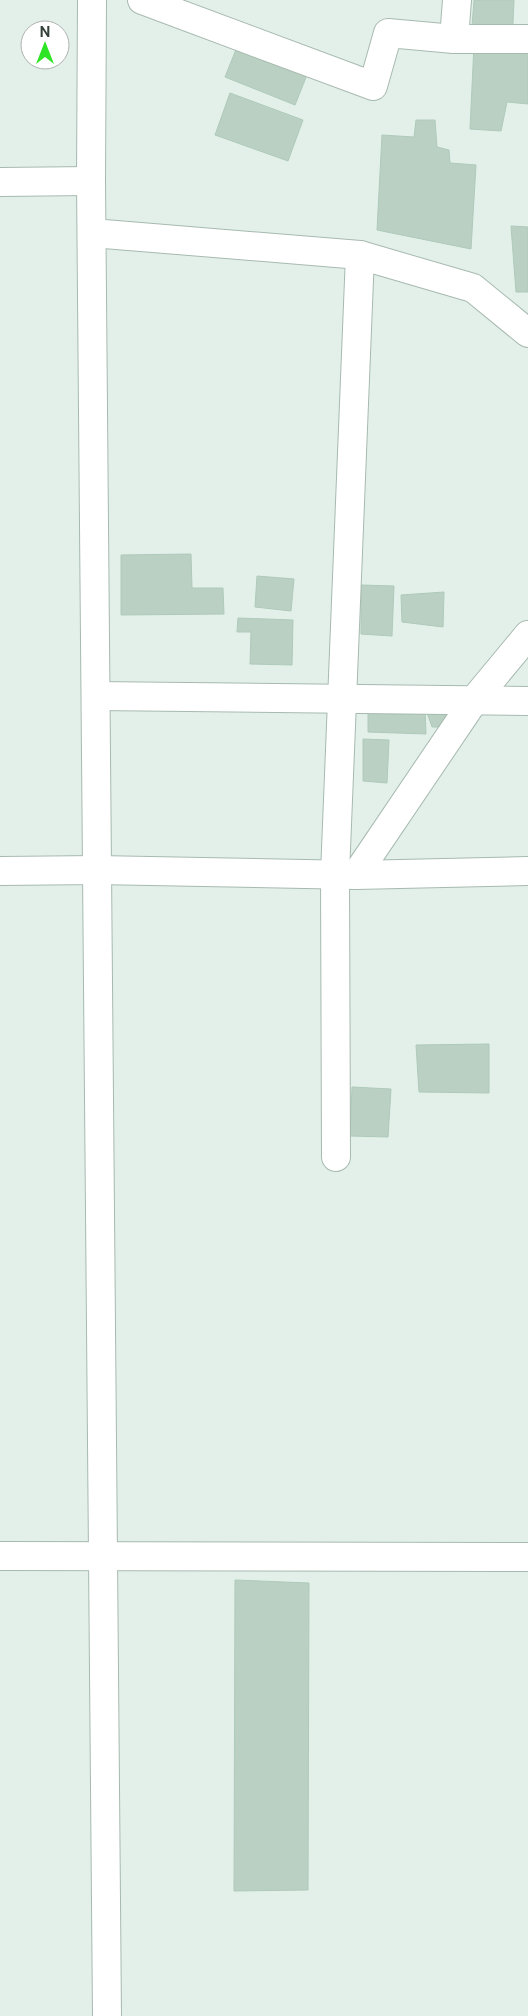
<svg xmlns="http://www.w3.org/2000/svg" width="528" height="2016" viewBox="0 0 528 2016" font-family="'Public Sans',sans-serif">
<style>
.building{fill:#bad0c3;stroke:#aecaba}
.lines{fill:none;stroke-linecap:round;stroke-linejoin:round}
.minor-casing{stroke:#a7baaf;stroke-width:30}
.minor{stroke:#fff;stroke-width:28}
</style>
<rect width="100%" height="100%" fill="#e3f0ea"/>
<g class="building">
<polygon points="474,0 514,0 512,45 472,27"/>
<polygon points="474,45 528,45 528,104 507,102 501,131 470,129"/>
<polygon points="237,47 307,75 295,105 225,77"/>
<polygon points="230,93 303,120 288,161 215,135"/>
<polygon points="416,120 435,120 437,147 449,150 450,163 476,165 471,249 377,230 382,135 414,137"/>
<polygon points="511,226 528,227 528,292 516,292"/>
<polygon points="191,554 192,588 223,588 224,614 121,615 121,555"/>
<polygon points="257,576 294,579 291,611 255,607"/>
<polygon points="361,585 394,586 392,636 361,634"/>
<polygon points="444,592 443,627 402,622 401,595"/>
<polygon points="238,618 293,620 292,665 250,664 251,632 237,632"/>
<polygon points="454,706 447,727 432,727 425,707"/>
<polygon points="425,707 426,734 368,732 368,708"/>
<polygon points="363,739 389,740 387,783 363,781"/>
<polygon points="489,1044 489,1093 419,1092 416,1045"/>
<polygon points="352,1087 391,1089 388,1137 350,1136"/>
<polygon points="235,1580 309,1583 308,1890 234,1891"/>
</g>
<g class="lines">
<g class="minor-casing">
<g id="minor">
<polyline points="92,0 91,181 107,2016"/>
<polyline points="142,0 373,86 388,33 454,39 528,39"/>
<polyline points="454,39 457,0"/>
<polyline points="0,182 91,181"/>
<polyline points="92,233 360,255 473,288 528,333"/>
<polyline points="96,696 528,701"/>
<polyline points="0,871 97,870 356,875 528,871"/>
<polyline points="356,875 475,699 528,635"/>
<polyline points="336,1157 335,874 360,255"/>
<polyline points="0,1556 528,1557"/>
</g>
</g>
<use href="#minor" class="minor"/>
</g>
<g transform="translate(45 45)"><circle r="24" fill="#ffffff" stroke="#aeb3b0"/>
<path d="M0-4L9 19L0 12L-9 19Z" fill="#2de525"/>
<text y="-8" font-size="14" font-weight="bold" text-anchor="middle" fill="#344139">N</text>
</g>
</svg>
